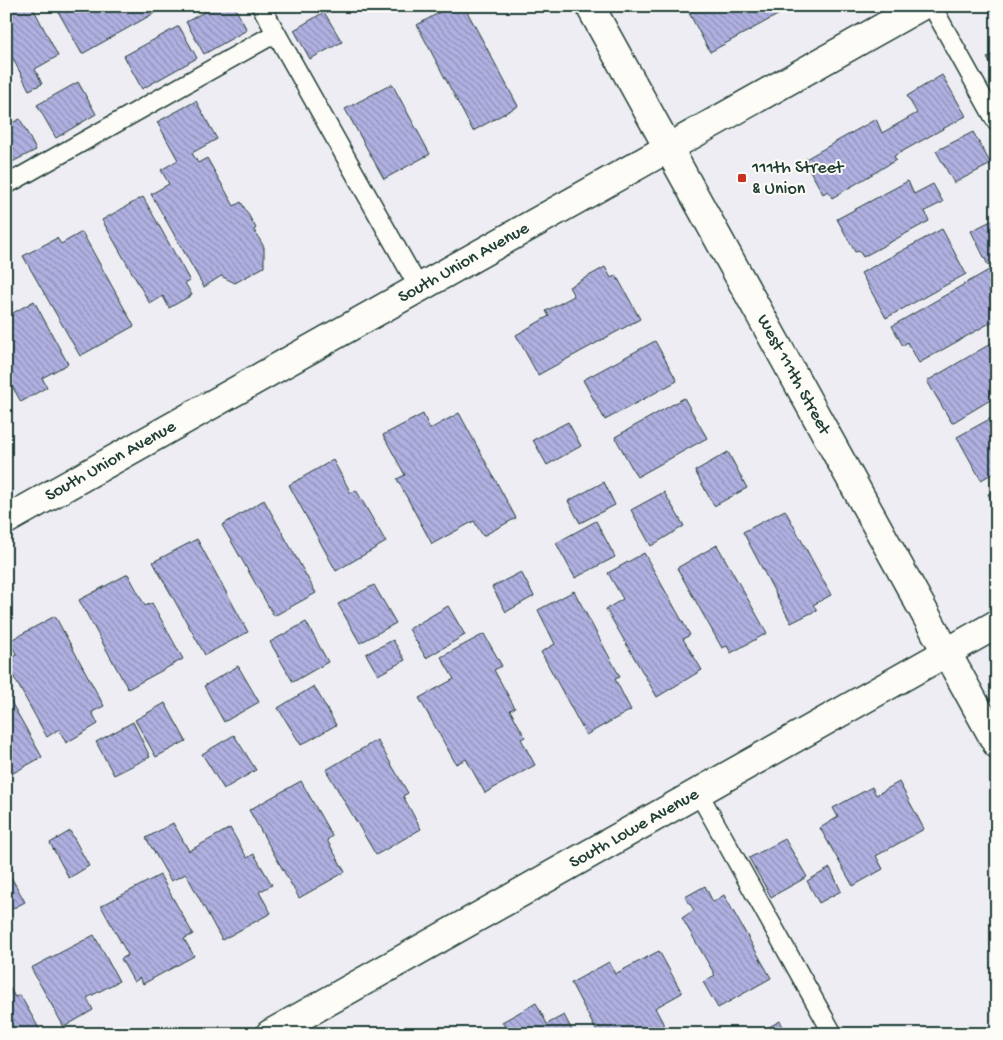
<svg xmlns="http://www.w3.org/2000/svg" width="1003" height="1040" viewBox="0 0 1003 1040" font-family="'Gochi Hand',sans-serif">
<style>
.building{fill:url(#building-back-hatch);stroke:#1f3d34}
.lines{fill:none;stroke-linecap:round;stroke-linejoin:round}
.service-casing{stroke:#1f3d34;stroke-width:21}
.minor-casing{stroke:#1f3d34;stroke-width:31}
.secondary-casing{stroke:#1f3d34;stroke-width:31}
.service{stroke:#fdfcf7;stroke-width:18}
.minor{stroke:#fdfcf7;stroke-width:28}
.secondary{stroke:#fdfcf7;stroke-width:28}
.poi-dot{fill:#c8321e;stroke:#fdfcf7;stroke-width:2}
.labels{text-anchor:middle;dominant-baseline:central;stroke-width:4;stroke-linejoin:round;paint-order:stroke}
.poi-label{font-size:18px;fill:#1f3d34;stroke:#fdfcf7;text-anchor:start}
.street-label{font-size:18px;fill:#1f3d34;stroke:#fdfcf7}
</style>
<defs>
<pattern id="building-back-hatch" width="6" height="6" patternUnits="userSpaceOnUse" patternTransform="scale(1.25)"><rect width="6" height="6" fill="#b0b0e1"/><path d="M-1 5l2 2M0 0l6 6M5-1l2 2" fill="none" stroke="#8f90b7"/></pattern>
</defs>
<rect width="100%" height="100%" fill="#eeedf3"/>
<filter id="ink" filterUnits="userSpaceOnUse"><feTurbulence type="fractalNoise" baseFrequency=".02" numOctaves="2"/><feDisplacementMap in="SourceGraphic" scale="10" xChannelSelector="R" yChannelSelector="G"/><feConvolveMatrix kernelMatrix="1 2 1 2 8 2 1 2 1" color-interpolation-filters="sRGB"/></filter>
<g filter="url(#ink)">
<g class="building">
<polygon points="6,6 32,6 58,56 35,69 42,84 29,90 6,45"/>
<polygon points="55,6 155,6 158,11 82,54"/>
<polygon points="215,6 234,6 247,30 204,54 186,22"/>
<polygon points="451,6 464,6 518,106 473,131 417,25"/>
<polygon points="701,6 794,6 710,52 689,13"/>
<polygon points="324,12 342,42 310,59 294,30"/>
<polygon points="179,26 197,58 142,89 124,56"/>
<polygon points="997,52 997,75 987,58"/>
<polygon points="942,75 966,116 894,156 896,160 832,198 828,191 823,194 804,160 876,119 882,133 917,113 907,96"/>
<polygon points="78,82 96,114 56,138 37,105"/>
<polygon points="392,84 430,154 384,179 345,109"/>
<polygon points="196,101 217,139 192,153 198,163 207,158 234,206 241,202 256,228 254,230 264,247 264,267 235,283 221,276 204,287 151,194 169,184 161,170 178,160 157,122"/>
<polygon points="20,119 36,150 6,165 6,126"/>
<polygon points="973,132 991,164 954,183 936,151"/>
<polygon points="908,181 914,194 933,184 943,202 925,211 929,221 863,257 859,251 855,252 837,219"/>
<polygon points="143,197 190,281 185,283 192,295 169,308 163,296 150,304 102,220"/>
<polygon points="997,218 997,260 988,265 971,231"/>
<polygon points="942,229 966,274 886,318 861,273"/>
<polygon points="82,232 134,326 80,356 23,256 57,238 61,244"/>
<polygon points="605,267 611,278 616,275 640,319 538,375 516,335 549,316 546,311 574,296 569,287"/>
<polygon points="994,267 997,272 997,319 919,363 907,342 903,346 892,326"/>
<polygon points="34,301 68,364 42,378 47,387 21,402 6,375 6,317"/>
<polygon points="997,340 997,396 952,423 927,381"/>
<polygon points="655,341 677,381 605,420 583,380"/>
<polygon points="684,398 707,438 637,477 615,437"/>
<polygon points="459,413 516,518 483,536 474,521 432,544 397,479 405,475 383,435 423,414 430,429"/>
<polygon points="997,415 997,471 981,480 957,437"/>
<polygon points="568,422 581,446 547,465 533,440"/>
<polygon points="728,452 747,488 714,506 695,471"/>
<polygon points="333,460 351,493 356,490 386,542 336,571 289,485"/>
<polygon points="604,482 615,505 580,523 568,501"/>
<polygon points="997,489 997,511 988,494"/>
<polygon points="664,492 684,526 651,546 631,510"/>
<polygon points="264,500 316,593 274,616 222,525"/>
<polygon points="785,510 831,595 813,605 817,610 791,623 743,532"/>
<polygon points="596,521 615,557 575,578 556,543"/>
<polygon points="197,539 248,632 205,655 153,562"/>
<polygon points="717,545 767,633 731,653 727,646 722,648 677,568"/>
<polygon points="644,553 690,635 683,639 702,670 657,697 606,609 623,599 608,573"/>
<polygon points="521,572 534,596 506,612 492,587"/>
<polygon points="128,574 145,606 152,603 183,659 128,689 79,600"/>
<polygon points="374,585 396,623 360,643 338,604"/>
<polygon points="574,591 620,677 615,679 631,710 586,735 541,652 555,644 538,610"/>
<polygon points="448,606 465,635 426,658 409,629"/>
<polygon points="55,616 104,706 92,712 98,724 66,743 59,729 47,737 6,663 6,662 17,655 9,641"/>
<polygon points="306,622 328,662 293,682 270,642"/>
<polygon points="484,634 502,666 494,670 515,708 510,710 525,737 521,739 535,765 485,793 466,759 456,764 419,698 454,679 441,657"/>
<polygon points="393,640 405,660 378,675 366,654"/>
<polygon points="238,666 259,702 224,722 204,686"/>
<polygon points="314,686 336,725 301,745 278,708"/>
<polygon points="6,693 42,757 6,777"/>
<polygon points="165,703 186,741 156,757 135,720"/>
<polygon points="133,722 150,757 114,775 96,742"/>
<polygon points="234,735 256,770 224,789 202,754"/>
<polygon points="377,740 408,793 403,796 421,829 376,855 326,770"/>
<polygon points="301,781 332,836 327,840 345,872 299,898 249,810"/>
<polygon points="899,782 924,829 876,856 883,869 853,886 820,828 838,817 833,808 872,787 876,795"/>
<polygon points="173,823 189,851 230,828 247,858 254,854 272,885 259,892 271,913 222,940 186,874 171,881 146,838"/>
<polygon points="70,831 89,866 69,878 50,843"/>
<polygon points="785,839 807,877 771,897 749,858"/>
<polygon points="6,868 25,902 6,912"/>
<polygon points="830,868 841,891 819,903 807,881"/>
<polygon points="160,875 193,934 184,939 194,956 143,984 140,978 134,982 121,959 128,955 101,906"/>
<polygon points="705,886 713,902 724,895 771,978 718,1008 703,982 715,975 682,918 694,910 685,897"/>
<polygon points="94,935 119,981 87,998 93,1010 64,1027 31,968"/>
<polygon points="659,951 682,993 655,1008 669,1034 598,1034 571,983 609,962 615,974"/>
<polygon points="6,982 15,997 20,995 40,1030 35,1034 6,1034"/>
<polygon points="536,1003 547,1024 564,1015 574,1034 509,1034 502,1022"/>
<polygon points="780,1021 787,1034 756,1034"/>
</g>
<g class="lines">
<g class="service-casing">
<g id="service">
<polyline points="261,6 419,288"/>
<polyline points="932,6 997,123"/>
<polyline points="6,185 276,33"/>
<polyline points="698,792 833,1034"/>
</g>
</g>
<g class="minor-casing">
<g id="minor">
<path id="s1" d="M6 520 921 6"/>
<path id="s2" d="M270 1034 997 624"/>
</g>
</g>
<g class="secondary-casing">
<g id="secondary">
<path id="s3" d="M590 6 997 744"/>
</g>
</g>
<use href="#service" class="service"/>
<use href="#minor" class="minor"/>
<use href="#secondary" class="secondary"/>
</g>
</g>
<rect class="poi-dot" x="737" y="173" width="10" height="10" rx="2.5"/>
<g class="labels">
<g class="poi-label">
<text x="752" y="168">111th Street<tspan x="752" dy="21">&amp; Union</tspan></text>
</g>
<g class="street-label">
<text stroke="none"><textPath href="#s1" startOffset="525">South Union Avenue</textPath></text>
<text stroke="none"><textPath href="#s3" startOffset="421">West 111th Street</textPath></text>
<text stroke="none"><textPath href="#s1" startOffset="120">South Union Avenue</textPath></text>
<text stroke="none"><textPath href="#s2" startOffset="418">South Lowe Avenue</textPath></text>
</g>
</g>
<rect width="1003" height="1040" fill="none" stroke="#fdfcf7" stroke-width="25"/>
<rect x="12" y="12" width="978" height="1015" fill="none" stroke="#1f3d34" stroke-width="2" filter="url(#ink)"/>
</svg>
